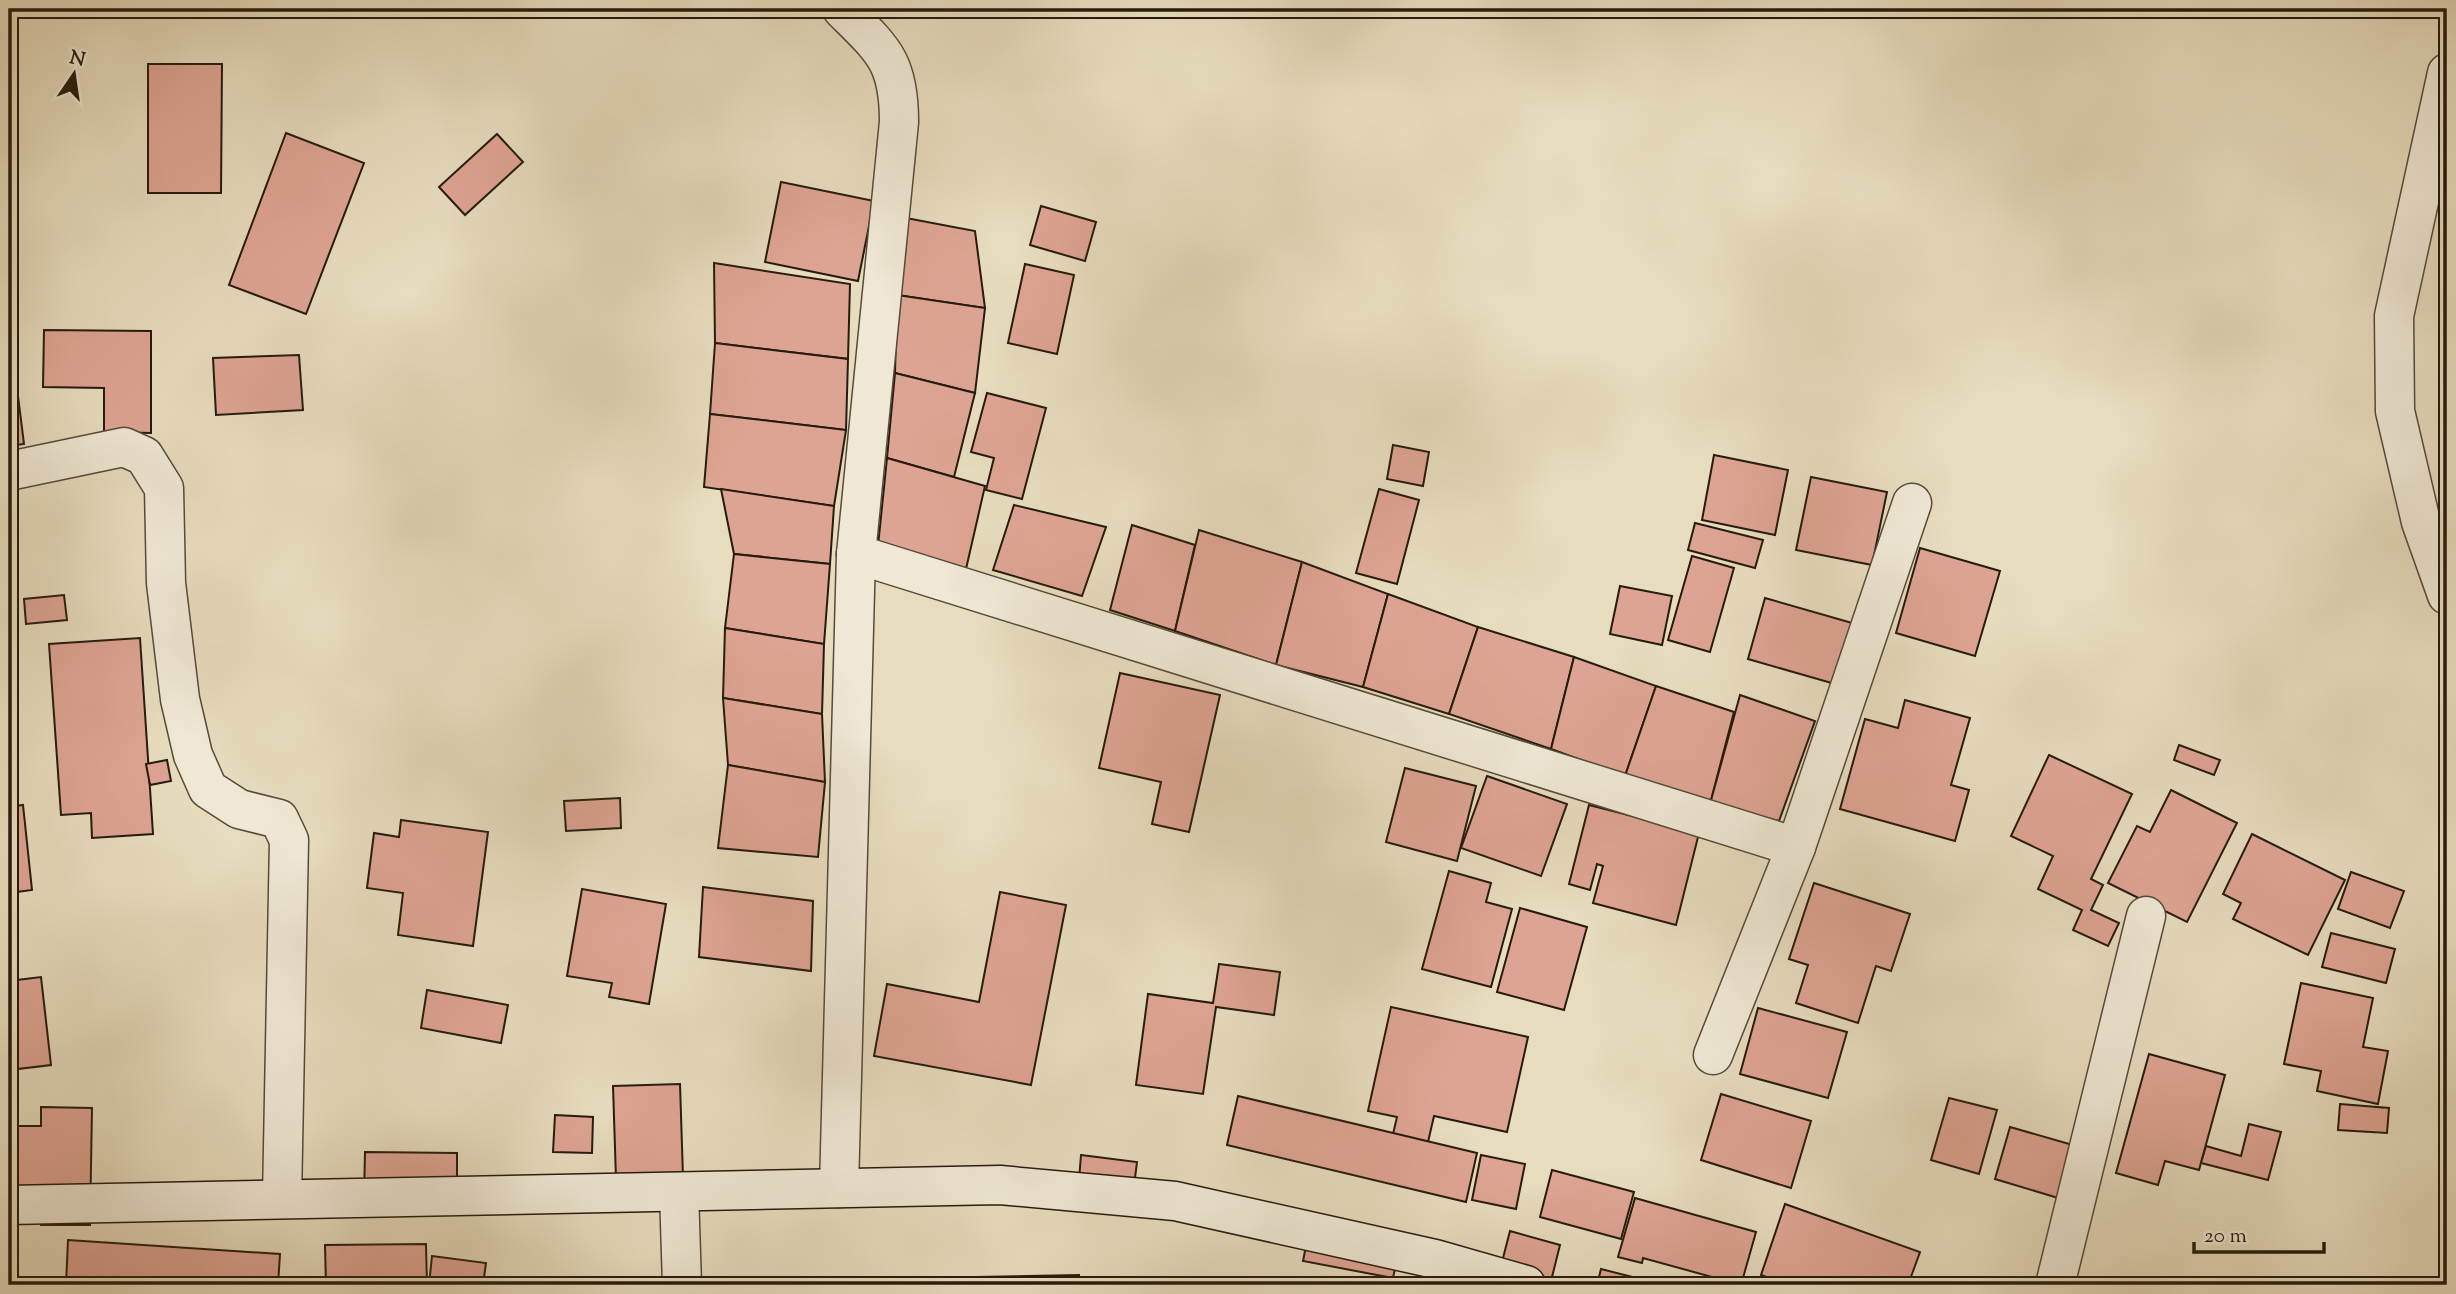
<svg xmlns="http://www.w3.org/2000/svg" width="2456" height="1294" viewBox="0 0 2456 1294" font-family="'Sorts Mill Goudy',serif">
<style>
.building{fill:#dea493;stroke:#261b0d;stroke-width:2}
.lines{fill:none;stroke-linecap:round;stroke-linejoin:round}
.street-casing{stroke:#564b39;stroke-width:41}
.secondary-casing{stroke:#261b0d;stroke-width:41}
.street{stroke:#efe8d5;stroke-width:38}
.secondary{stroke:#efe8d5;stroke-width:38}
</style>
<rect width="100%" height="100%" fill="#e7dcbe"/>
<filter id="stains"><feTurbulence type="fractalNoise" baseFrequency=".00286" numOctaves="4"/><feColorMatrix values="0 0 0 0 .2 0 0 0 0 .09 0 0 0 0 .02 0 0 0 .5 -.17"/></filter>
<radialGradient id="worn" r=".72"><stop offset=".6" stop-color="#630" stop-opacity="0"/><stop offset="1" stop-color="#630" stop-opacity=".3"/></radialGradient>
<g class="building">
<polygon points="148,64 222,64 221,193 148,193"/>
<polygon points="286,133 364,163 306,314 229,285"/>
<polygon points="497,134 523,162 465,215 439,187"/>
<polygon points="781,182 874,201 858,281 765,262"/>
<polygon points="1041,206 1096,222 1085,261 1030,245"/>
<polygon points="906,218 975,231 985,308 897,295"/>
<polygon points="714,263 850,284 848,359 715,343"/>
<polygon points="1025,264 1074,275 1057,354 1008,343"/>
<polygon points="897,295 985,308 975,393 895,373"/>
<polygon points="44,330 151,331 151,433 104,432 104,388 43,387"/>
<polygon points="715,343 848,359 846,430 710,414"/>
<polygon points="299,355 303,410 216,415 213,358"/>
<polygon points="15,372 24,444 9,446 9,373"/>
<polygon points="895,373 975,393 954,477 887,458"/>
<polygon points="987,393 1046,408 1022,499 986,490 994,458 971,452"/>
<polygon points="710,414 846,430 834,506 704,487"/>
<polygon points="1393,445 1429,452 1423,486 1387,479"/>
<polygon points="1714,455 1788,470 1775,535 1702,520"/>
<polygon points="887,458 985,486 966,569 878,546"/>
<polygon points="1811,477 1887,492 1872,565 1796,550"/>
<polygon points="721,489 834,506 830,564 734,554"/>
<polygon points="1379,489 1419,500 1397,584 1356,573"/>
<polygon points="1014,505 1106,527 1082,596 993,570"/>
<polygon points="1695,523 1763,540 1755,568 1688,550"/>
<polygon points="1132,525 1195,545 1175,631 1110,610"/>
<polygon points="1199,530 1302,562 1276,665 1175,631"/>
<polygon points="1920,548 2000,571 1975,656 1896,633"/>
<polygon points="734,554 830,564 824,644 725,628"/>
<polygon points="1692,556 1734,568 1710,652 1668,640"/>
<polygon points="1302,562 1388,594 1363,687 1276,665"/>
<polygon points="1620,586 1672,596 1662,645 1610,634"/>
<polygon points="1388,594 1478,627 1449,714 1363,687"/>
<polygon points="64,595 67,620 26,624 24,599"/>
<polygon points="1765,598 1852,623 1835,684 1748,659"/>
<polygon points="1478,627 1574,657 1551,749 1449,714"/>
<polygon points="725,628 824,644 822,714 723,698"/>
<polygon points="140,638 153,834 92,838 91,813 61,815 49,644"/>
<polygon points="1574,657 1656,686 1625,776 1551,749"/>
<polygon points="1120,673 1220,695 1189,832 1152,824 1161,782 1099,768"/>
<polygon points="1656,686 1734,712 1710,804 1625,776"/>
<polygon points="1740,695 1815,721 1779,821 1710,804"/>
<polygon points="723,698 822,714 825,782 728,765"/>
<polygon points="1905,700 1970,718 1951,785 1969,790 1955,841 1840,809 1865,719 1898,728"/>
<polygon points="2179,745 2220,760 2214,775 2174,760"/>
<polygon points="2049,755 2132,794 2091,879 2103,885 2091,910 2119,923 2108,946 2073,930 2082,910 2038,889 2053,856 2011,836"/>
<polygon points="167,760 171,781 150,785 146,764"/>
<polygon points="728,765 825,782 818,857 718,848"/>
<polygon points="1405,768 1476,786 1457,861 1386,842"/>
<polygon points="1487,776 1567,804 1541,876 1461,848"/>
<polygon points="2171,790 2237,823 2187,922 2108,883 2137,826 2150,832"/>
<polygon points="620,798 621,828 566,831 564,801"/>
<polygon points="23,805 32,890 9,893 9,807"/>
<polygon points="1589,805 1699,833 1676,925 1593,903 1603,866 1597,864 1590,890 1569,884"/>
<polygon points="401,820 488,832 473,946 398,935 403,893 367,888 374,833 399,837"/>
<polygon points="2252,834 2345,880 2308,955 2233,919 2241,903 2223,894"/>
<polygon points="1449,871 1491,883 1486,902 1512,909 1491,987 1422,969"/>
<polygon points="2351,872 2404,891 2390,928 2338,909"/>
<polygon points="1814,883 1910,914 1891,971 1876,966 1858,1023 1796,1003 1808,965 1789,959"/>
<polygon points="703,887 813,901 811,971 699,957"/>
<polygon points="582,889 666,904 649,1004 609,997 612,983 567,976"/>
<polygon points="1000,892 1066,905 1031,1085 874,1056 887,984 979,1002"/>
<polygon points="1520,908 1587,927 1564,1010 1497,992"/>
<polygon points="2331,933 2395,949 2386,983 2322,967"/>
<polygon points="1219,964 1280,972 1274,1015 1216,1007 1203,1094 1136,1085 1148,994 1213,1003"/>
<polygon points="41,977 51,1065 9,1070 9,981"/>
<polygon points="2301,983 2373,998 2363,1047 2388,1051 2378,1104 2317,1091 2321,1071 2284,1064"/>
<polygon points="427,990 508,1005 501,1043 421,1028"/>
<polygon points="1391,1007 1528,1037 1507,1132 1434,1116 1428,1142 1393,1134 1397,1117 1368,1111"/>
<polygon points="1758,1008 1847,1032 1828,1098 1740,1074"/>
<polygon points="2149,1054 2225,1075 2199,1170 2165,1161 2158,1185 2116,1173"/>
<polygon points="680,1084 683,1177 616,1179 613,1086"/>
<polygon points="1721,1094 1811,1121 1791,1188 1701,1160"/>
<polygon points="1238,1096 1477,1153 1466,1202 1227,1145"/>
<polygon points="1949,1098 1997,1110 1979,1174 1931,1160"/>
<polygon points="2340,1104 2389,1108 2387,1133 2338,1130"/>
<polygon points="41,1107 92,1108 90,1225 41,1225 42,1203 9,1203 9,1126 41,1126"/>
<polygon points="555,1115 593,1117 592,1153 553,1152"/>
<polygon points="2249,1124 2281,1132 2268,1180 2201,1163 2206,1146 2241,1156"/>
<polygon points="2010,1127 2083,1148 2068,1201 1995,1179"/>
<polygon points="365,1152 457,1153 457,1198 364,1197"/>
<polygon points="1081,1155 1137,1162 1134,1186 1079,1180"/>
<polygon points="1481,1155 1525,1164 1516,1209 1472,1200"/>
<polygon points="1552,1170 1634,1192 1621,1239 1540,1217"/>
<polygon points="1635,1198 1756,1232 1741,1285 1643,1258 1642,1263 1618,1257"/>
<polygon points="1785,1204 1920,1252 1908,1285 1788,1285 1761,1275"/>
<polygon points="1309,1231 1399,1250 1393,1278 1303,1261"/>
<polygon points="1510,1231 1560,1245 1550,1285 1496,1285"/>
<polygon points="68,1240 280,1254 278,1285 66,1285"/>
<polygon points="426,1244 427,1285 326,1285 325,1245"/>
<polygon points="432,1256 486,1263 483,1285 429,1285"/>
<polygon points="1601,1269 1664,1285 1597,1285"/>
<polygon points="1079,1275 1079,1285 976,1285 976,1277"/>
</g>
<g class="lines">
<g class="street-casing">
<g id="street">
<polyline points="2447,73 2394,316 2395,411 2421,522 2447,595"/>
<polyline points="9,471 124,447 144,456 164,488 166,583 180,699 193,755 208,789 239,809 279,819 289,840 282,1199"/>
<polyline points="856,554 1796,847 1912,503"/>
<polyline points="1713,1055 1796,847"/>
<path d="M839 1188 856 554 899 122C899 61 883 50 842 9"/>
<polyline points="679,1192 682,1285"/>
<polyline points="2055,1285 2146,916"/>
</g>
</g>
<g class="secondary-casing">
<polyline id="secondary" points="9,1205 1000,1185 1175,1201 1435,1259 1526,1285"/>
</g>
<use href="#street" class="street"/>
<use href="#secondary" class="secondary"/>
</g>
<rect width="2456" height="1294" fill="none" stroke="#e7dcbe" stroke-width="35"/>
<rect x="10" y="10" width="2435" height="1273" fill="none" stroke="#261b0d" stroke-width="3.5"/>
<rect x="18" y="18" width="2421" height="1259" fill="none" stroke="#261b0d" stroke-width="2"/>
<g transform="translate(74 74) rotate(13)" stroke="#efe8d5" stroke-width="5" paint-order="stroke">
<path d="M0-5L12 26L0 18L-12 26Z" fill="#261b0d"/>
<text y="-10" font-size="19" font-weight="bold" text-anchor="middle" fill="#261b0d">N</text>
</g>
<path d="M2194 1242v10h130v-10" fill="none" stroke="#261b0d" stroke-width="3.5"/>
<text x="2204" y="1242" font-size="21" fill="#261b0d" stroke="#efe8d5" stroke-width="5" paint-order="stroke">20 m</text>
<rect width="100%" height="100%" filter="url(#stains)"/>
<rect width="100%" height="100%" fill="url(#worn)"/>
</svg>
